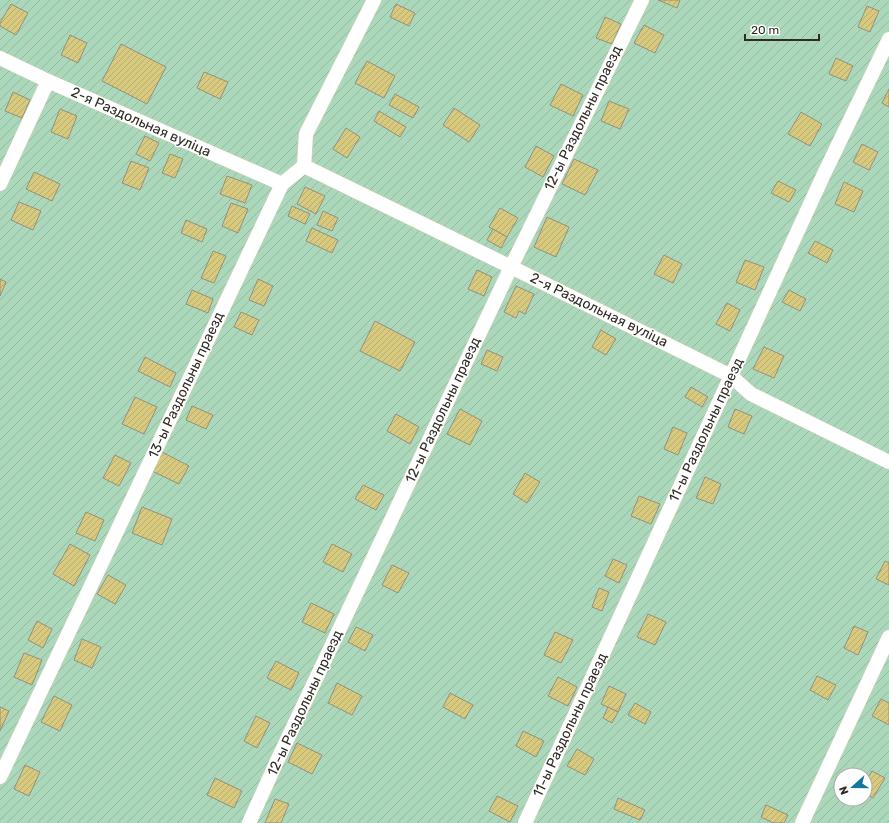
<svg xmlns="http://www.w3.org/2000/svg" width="889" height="823" viewBox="0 0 889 823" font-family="Rubik,sans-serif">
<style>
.garden{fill:url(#garden-furrows);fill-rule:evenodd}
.building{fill:url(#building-hatch);stroke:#93907d}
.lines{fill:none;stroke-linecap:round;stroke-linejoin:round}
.service-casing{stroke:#d6d2bd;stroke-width:15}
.service{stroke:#fff;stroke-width:14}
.labels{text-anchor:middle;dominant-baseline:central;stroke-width:3;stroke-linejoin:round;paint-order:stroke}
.street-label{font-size:14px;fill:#2e2c24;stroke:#fff}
</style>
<defs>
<pattern id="garden-furrows" width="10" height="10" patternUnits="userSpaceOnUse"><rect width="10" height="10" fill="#abd8bb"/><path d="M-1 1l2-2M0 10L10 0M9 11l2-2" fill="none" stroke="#93baa1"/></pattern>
<pattern id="building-hatch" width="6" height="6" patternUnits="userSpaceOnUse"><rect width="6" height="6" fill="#d7ca7f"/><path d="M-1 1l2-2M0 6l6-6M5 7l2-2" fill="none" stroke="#b9ae6e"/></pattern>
</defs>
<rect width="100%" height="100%" fill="#fefae5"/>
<path class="garden" d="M0 0H889V823H0ZM841 775H865V799H841Z"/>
<g class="building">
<polygon points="658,0 680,0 677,8"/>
<polygon points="11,4 28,13 16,35 0,26 0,23"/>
<polygon points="396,4 415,13 409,26 390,17"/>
<polygon points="867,6 879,11 870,32 858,27"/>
<polygon points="605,17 621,24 612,44 596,38"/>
<polygon points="644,25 664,35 655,53 634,43"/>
<polygon points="70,35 87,43 78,63 61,55"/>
<polygon points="121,44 166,67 147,104 102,81"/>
<polygon points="836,58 853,66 846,81 829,74"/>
<polygon points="367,61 395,76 384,98 355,83"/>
<polygon points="204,72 228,82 220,99 197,88"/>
<polygon points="561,84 583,95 573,116 550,105"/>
<polygon points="889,89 889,107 882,103"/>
<polygon points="13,92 30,100 22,118 5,111"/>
<polygon points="395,94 419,107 413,118 389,105"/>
<polygon points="609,101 629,109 620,129 601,121"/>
<polygon points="454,108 480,125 469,142 443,125"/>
<polygon points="60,109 77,116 68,139 51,132"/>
<polygon points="379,111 406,127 400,137 374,121"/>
<polygon points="801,112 822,124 810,146 788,134"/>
<polygon points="346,128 360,137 347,158 333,149"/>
<polygon points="145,136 159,143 150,161 136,154"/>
<polygon points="862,144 878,152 869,170 853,162"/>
<polygon points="536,146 554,156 543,177 525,167"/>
<polygon points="170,154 183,159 175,178 162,173"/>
<polygon points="574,159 598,170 585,195 562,184"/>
<polygon points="131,161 149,168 140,190 122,183"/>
<polygon points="34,172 60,184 52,201 26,189"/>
<polygon points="227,176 252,185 245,203 220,194"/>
<polygon points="778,181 796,190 789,202 771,193"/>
<polygon points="844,182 863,191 854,212 835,204"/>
<polygon points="305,187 325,196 316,214 297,204"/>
<polygon points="19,202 41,211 33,230 11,220"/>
<polygon points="231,203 248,209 238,233 222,226"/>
<polygon points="292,206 310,214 305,224 288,216"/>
<polygon points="500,208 518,218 507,237 489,227"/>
<polygon points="323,211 338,218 332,231 317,225"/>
<polygon points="547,217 569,227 556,257 534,247"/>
<polygon points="186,220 207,229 202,242 181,233"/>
<polygon points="312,228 338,240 332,253 306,241"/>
<polygon points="493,229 507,237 501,248 487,240"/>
<polygon points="815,241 833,250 827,263 808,253"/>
<polygon points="213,251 226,256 214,283 201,278"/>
<polygon points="664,255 682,264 673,283 654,274"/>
<polygon points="745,260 764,267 755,290 736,282"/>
<polygon points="477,270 492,277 484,296 468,289"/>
<polygon points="0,279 6,282 0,296"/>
<polygon points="258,279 273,286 264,306 249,300"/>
<polygon points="516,286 534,294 525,314 519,311 516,318 504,312"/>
<polygon points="192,290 213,299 208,313 186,304"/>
<polygon points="789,290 806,299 800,311 782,302"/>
<polygon points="727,303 740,310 730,331 716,324"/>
<polygon points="241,312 259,320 252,335 234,327"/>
<polygon points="375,321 415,342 400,371 360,351"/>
<polygon points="601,330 616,339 606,355 592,347"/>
<polygon points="764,347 784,356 774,378 753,369"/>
<polygon points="487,350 503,357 497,371 481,364"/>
<polygon points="145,357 176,373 170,387 138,371"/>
<polygon points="691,387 708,397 702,407 685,397"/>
<polygon points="135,397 157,407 144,434 122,424"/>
<polygon points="192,406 213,415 206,429 186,420"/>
<polygon points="460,409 482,421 470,445 447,434"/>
<polygon points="735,409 752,416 744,434 728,427"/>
<polygon points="396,414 419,427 410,444 387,431"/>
<polygon points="673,427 687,433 678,455 664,449"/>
<polygon points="162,452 189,466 179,484 152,471"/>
<polygon points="115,455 131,463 119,486 103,478"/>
<polygon points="525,473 540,482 527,503 513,494"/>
<polygon points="705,477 721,484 713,504 696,498"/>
<polygon points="363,485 384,495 376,510 355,499"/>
<polygon points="639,496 660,504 651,524 631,516"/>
<polygon points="142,507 172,519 162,545 132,533"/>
<polygon points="86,512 104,520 95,541 76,533"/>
<polygon points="70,544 90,555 74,586 53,574"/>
<polygon points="332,544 352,554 343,572 323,562"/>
<polygon points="613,559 627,565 619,583 605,576"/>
<polygon points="885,561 889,563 889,585 876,579"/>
<polygon points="392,565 409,573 398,593 382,585"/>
<polygon points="108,575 126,585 115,604 97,594"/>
<polygon points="599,588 609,592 602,611 592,607"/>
<polygon points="311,603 334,614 325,633 302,622"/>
<polygon points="648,614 666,622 655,645 637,637"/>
<polygon points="37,621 52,629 43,648 28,640"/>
<polygon points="854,626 868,632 858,655 844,648"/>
<polygon points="356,627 373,635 365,651 348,642"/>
<polygon points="555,632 573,640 561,663 544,655"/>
<polygon points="82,639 101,647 92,668 74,660"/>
<polygon points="24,653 42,660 32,685 14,677"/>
<polygon points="276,661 299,673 291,690 267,678"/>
<polygon points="817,676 836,685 828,700 810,690"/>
<polygon points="558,677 577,687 568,706 548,696"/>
<polygon points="337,683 362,696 352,715 328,703"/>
<polygon points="609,686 626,694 618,712 601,704"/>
<polygon points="450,693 473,705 465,719 443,707"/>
<polygon points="54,696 72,705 60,731 41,722"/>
<polygon points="881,699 889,703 889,725 872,716"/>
<polygon points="635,703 651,712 645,724 628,715"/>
<polygon points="0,707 9,711 0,731"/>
<polygon points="608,707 618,712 612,723 603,718"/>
<polygon points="256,716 270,723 257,748 244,741"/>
<polygon points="523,731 544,741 536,757 516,746"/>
<polygon points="297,743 322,755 312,774 288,762"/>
<polygon points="577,749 594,759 585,775 567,766"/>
<polygon points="25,765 40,772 29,796 14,789"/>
<polygon points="872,771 885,778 873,798 865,793 865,782"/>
<polygon points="215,778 242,791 234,808 207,795"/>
<polygon points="497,796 518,806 510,822 489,811"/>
<polygon points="618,798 645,810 640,820 614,809"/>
<polygon points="275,799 289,804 281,823 265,823"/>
<polygon points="766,805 788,815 784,823 773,823 761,817"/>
</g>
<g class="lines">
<g class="service-casing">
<g id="service">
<polyline points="0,58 48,81 282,184"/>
<polyline points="304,166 511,267 731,376 751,394 889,462"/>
<polyline points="0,184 48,81"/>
<polyline points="0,777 282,184 304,166 306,134 374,0"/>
<polyline points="249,823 277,761 511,267 642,0"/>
<polyline points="525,823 824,174 889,39"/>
<polyline points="802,823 889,637"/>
</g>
</g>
<use href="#service" class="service"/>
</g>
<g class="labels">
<g class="street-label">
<text transform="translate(583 118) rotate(-64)">12-ы Раздольны праезд</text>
<text transform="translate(141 122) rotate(24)">2-я Раздольная вуліца</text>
<text transform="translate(599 310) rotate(26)">2-я Раздольная вуліца</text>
<text transform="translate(186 385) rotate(-65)">13-ы Раздольны праезд</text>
<text transform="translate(443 410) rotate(-65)">12-ы Раздольны праезд</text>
<text transform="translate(706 430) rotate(-65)">11-ы Раздольны праезд</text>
<text transform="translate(305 703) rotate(-65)">12-ы Раздольны праезд</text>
<text transform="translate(570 725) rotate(-65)">11-ы Раздольны праезд</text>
</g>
</g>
<g transform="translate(853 787) rotate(249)"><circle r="19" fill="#ffffff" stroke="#ababa7"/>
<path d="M0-3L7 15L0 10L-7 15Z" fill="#1575a2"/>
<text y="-6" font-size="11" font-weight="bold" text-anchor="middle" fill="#2e2c24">N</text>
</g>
<path d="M745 34v6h74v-6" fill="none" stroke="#2e2c24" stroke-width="2"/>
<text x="751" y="34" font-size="12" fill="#2e2c24" stroke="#ffffff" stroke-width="3" paint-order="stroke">20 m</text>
</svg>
